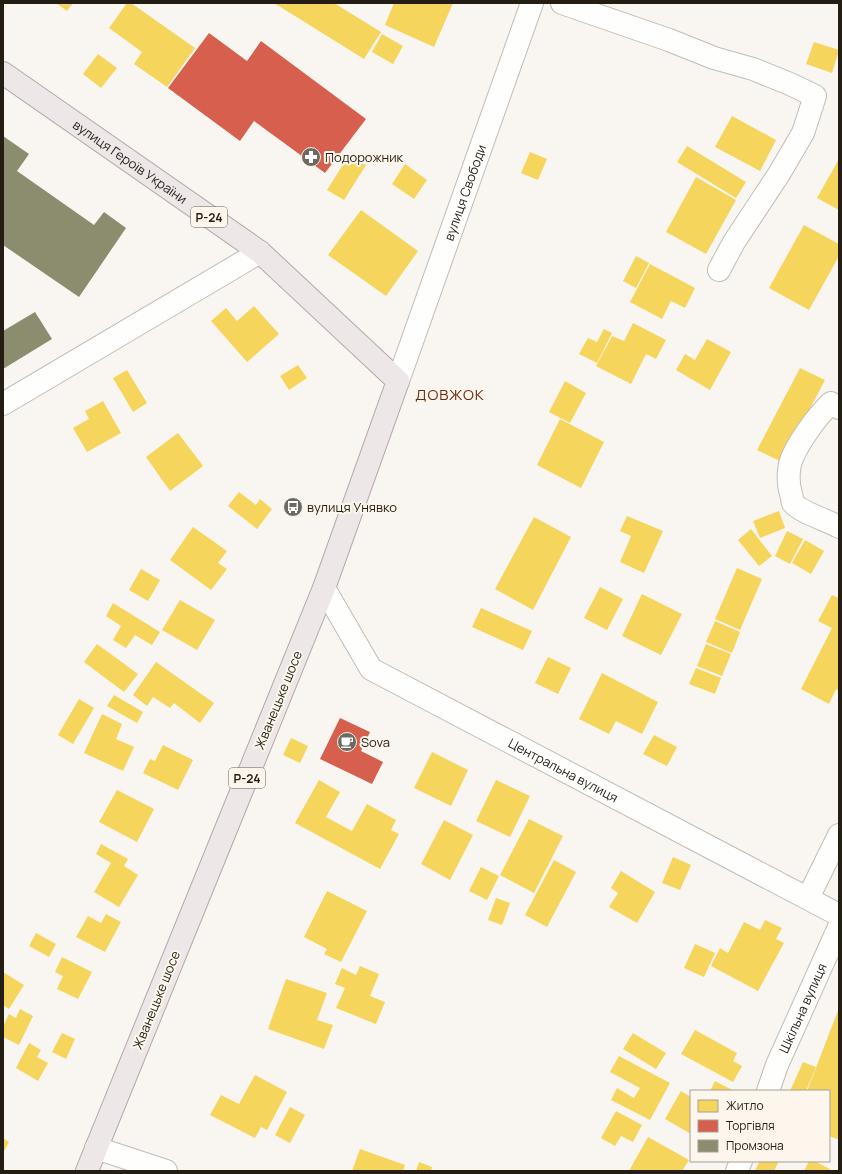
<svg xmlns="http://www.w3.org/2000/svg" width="842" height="1174" viewBox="0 0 842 1174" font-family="Manrope,sans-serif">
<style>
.homes{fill:#f6d55c}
.shops{fill:#d6604d}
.industry{fill:#8c8c6e}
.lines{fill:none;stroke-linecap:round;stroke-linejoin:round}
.street-casing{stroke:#c1bcb6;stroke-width:24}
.secondary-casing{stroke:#c1bcb6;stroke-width:24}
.primary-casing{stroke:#b4a7a7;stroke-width:24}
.street{stroke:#fefefd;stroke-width:22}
.secondary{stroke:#fefefd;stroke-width:22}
.primary{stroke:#ede7e8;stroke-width:22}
.labels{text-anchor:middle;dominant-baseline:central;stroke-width:4;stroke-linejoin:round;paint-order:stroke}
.shield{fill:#fdf6ec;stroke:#645e55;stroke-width:1}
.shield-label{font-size:12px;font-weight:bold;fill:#231d14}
.poi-label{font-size:13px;fill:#231d14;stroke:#fdf6ec;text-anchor:start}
.street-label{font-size:13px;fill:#231d14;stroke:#fdf6ec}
.quarter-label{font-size:15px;letter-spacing:1px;fill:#6c2a14;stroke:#fdf6ec}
</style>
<rect width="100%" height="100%" fill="#f9f5f0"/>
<g class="homes">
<polygon points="56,3 73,3 67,11"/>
<polygon points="127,3 131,3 195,48 167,87 134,64 142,52 109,28"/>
<polygon points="274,3 334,3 381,32 364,59"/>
<polygon points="394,3 453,3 434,47 385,25"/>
<polygon points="382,34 403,46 393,64 372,52"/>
<polygon points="814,42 839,50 832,73 806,64"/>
<polygon points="98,54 117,68 101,88 83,74"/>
<polygon points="732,116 776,140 760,171 715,147"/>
<polygon points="687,146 746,182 736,198 677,162"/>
<polygon points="530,152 547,159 538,180 521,173"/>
<polygon points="349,155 366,165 344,200 327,190"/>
<polygon points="839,159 839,210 817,198"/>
<polygon points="405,164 427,180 414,199 392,184"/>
<polygon points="696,177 736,200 706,254 666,232"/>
<polygon points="361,210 418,251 386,296 328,255"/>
<polygon points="804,225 839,244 839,256 809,310 769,288"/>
<polygon points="636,256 649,263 636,288 623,281"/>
<polygon points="650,264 695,288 685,308 671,301 662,319 630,302"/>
<polygon points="254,306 279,334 247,362 211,321 226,308 237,321"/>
<polygon points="633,323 666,340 656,359 646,354 631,384 596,366 612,336 624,341"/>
<polygon points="604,329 612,333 597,363 579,354 588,338 597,342"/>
<polygon points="707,339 731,352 710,390 676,370 685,354 695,360"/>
<polygon points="298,365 307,378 289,390 280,376"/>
<polygon points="800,368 825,380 782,462 757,450"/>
<polygon points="127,370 147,403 133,412 113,378"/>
<polygon points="565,381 586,393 570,423 549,412"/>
<polygon points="103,401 121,433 87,452 73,428 89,419 85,411"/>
<polygon points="560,419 604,442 581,488 537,465"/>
<polygon points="178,433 203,466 170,491 146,457"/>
<polygon points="239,492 256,505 260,499 272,509 257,529 228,506"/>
<polygon points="779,511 785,528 760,538 753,521"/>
<polygon points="627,516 663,531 644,573 620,562 631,536 620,531"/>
<polygon points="534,517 571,537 533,610 495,589"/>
<polygon points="193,527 227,551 218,563 227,569 211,590 170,560"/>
<polygon points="751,529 772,556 759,566 738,540"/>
<polygon points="787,531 803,539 790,564 775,556"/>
<polygon points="805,540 824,551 811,574 792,563"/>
<polygon points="737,568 762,579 740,630 715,619"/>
<polygon points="141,569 160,580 148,601 129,590"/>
<polygon points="600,587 623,599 607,630 584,618"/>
<polygon points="642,594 682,614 661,655 622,636"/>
<polygon points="832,595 839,598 839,691 836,689 829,704 801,689 832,628 818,621"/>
<polygon points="180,600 215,620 197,650 162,630"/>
<polygon points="113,603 160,632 152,645 135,635 126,648 113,640 121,626 106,616"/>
<polygon points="481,608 532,631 523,650 472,627"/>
<polygon points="715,621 740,632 732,653 706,642"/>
<polygon points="97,644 138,674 124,692 84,662"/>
<polygon points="706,644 731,654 722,676 697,666"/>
<polygon points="548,657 571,668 558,694 535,683"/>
<polygon points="156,662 214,703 200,723 174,703 170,708 153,697 147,706 133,695"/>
<polygon points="696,668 721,678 715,694 689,684"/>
<polygon points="602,673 658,702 642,734 616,721 609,734 579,719"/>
<polygon points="114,695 143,712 137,723 107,706"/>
<polygon points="79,699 94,708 73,744 58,735"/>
<polygon points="102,714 122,724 116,739 134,747 123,771 84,753"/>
<polygon points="654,735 677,747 667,766 643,754"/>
<polygon points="291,738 308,746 300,763 283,755"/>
<polygon points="163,745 193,760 178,790 143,773 150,759 155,761"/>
<polygon points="432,752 468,770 451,806 414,788"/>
<polygon points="319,780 340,792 326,817 352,831 367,804 396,820 391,830 399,834 380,869 295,823"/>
<polygon points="496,780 530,796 510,837 476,821"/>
<polygon points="117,790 154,809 137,842 99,822"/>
<polygon points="529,819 563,836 534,893 500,875"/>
<polygon points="444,820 473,835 450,880 421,864"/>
<polygon points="101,844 128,859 124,866 138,875 119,907 94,892 111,863 96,854"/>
<polygon points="673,857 691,865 680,890 662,883"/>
<polygon points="554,860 576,872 547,927 525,915"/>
<polygon points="481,867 499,876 487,900 469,891"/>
<polygon points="621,871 655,892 637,923 609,907 618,893 611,888"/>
<polygon points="327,891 367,911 341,962 324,954 327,949 304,937"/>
<polygon points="496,898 510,903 502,925 488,920"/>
<polygon points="106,914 121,922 105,952 76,937 88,916 101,923"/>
<polygon points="765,920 782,928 776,939 784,943 758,991 711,966 720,948 728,953 744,922 760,930"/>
<polygon points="36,933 56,944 49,957 29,946"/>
<polygon points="695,944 715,953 704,977 684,968"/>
<polygon points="62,957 92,972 78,999 57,989 63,976 55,972"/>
<polygon points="360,966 379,974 370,996 385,1002 376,1024 336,1008 345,988 335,984 342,968 356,975"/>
<polygon points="3,972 24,985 9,1009 3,1005"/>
<polygon points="286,979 327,993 317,1020 333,1025 324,1049 268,1029"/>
<polygon points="839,1008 839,1140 829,1136 829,1091 807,1091"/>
<polygon points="20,1009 33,1016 19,1045 3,1037 3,1026 9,1014 16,1018"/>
<polygon points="695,1030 737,1053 733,1061 742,1066 733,1082 681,1054"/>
<polygon points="62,1033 75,1039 66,1059 52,1052"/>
<polygon points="633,1033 666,1053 656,1069 623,1049"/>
<polygon points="29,1043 41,1050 37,1057 48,1063 38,1081 16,1068"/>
<polygon points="619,1056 670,1083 650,1120 611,1100 617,1088 634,1098 640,1088 610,1072"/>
<polygon points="803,1062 816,1067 806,1091 790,1091"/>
<polygon points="255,1075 287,1092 267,1130 261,1127 255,1138 210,1115 221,1095 239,1104"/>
<polygon points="715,1081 734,1091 710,1091"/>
<polygon points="681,1091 691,1097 691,1134 665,1119"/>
<polygon points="290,1107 305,1115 290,1143 275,1135"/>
<polygon points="616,1111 642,1125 633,1142 621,1136 615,1146 601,1138"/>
<polygon points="648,1137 689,1160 682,1171 629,1171"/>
<polygon points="3,1138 9,1142 3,1153"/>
<polygon points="360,1149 405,1165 403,1171 352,1171"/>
<polygon points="760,1161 779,1161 774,1171 757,1171 755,1170"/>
<polygon points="809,1161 814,1161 830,1169 829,1171 804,1171"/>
<polygon points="419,1162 432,1167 431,1171 416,1171"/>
</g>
<g class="shops">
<polygon points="209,33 247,61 261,41 366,119 325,173 254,121 240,141 168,88"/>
<polygon points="340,718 370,732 361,751 383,762 372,784 320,759"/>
</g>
<g class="industry">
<polygon points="3,136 29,154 17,171 94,225 104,212 126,228 79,297 3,245"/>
<polygon points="35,312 52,339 3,369 3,331"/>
</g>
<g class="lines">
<g class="street-casing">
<g id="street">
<polyline points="562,3 669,40 714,58 753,69 790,84 815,96 803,133 779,174 734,242 719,270"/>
<polyline points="3,404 260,252"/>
<path d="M839 408 831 403C817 416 795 446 790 464 788 474 788 484 791 494 792 496 792 501 793 503 800 512 829 521 839 527"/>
<path id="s1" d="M324 588 371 669 839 915"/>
<polyline points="808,898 839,835"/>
<path id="s2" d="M768 1091 777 1065 839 927"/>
<polyline points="96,1148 166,1171"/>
<polyline points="737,1171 741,1161"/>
</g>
</g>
<g class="secondary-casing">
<g id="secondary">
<path id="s3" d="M398 381 532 3"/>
</g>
</g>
<g class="primary-casing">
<g id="primary">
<path id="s4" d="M3 73 260 252 398 381 324 588 87 1171"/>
</g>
</g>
<use href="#street" class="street"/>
<use href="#secondary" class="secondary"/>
<use href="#primary" class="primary"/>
</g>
<defs>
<g id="pharmacy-disc" transform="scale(1)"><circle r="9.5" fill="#6e6961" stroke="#fdf6ec"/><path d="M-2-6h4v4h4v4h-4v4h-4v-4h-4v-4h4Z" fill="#fff"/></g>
<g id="bus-disc" transform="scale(1)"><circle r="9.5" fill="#6e6961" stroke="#fdf6ec"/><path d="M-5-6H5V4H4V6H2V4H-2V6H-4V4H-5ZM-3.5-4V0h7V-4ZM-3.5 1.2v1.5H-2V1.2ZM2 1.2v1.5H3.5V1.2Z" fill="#fff"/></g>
<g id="cafe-disc" transform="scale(1)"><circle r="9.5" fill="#6e6961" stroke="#fdf6ec"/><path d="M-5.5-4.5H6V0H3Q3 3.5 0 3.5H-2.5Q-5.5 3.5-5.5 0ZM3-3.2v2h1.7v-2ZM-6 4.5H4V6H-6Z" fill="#fff"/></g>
</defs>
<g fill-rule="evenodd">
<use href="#pharmacy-disc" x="311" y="157"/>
<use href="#bus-disc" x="293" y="507"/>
<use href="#cafe-disc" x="347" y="742"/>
</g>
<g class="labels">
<g class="shield">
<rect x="191" y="207" width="36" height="20" rx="3"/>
<rect x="229" y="768" width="36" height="20" rx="3"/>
</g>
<g class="shield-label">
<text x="209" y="217">Р-24</text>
<text x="247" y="778">Р-24</text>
</g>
<g class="poi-label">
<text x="325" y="157">Подорожник</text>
<text x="307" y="507">вулиця Унявко</text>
<text x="361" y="742">Sova</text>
</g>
<g class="street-label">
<text stroke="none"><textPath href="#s4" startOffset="155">вулиця Героїв України</textPath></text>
<text stroke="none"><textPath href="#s3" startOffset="200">вулиця Свободи</textPath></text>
<text transform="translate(278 700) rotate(-68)">Жванецьке шосе</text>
<text stroke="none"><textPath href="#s1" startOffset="311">Центральна вулиця</textPath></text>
<text transform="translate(156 1000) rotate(-68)">Жванецьке шосе</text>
<text stroke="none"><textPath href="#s2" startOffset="90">Шкільна вулиця</textPath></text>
</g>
<g class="quarter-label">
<text x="450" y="394">ДОВЖОК</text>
</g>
</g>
<rect width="842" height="1174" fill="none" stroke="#231d14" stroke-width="8"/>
<rect x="690" y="1090" width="140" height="72" fill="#fdf6ec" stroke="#a69f96"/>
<rect x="698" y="1100" width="20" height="12" fill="#f6d55c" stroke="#a69f96"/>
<text x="726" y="1110" font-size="12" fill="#231d14">Житло</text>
<rect x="698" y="1120" width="20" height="12" fill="#d6604d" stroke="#a69f96"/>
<text x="726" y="1130" font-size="12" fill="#231d14">Торгівля</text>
<rect x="698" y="1140" width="20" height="12" fill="#8c8c6e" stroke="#a69f96"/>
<text x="726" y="1150" font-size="12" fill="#231d14">Промзона</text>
</svg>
